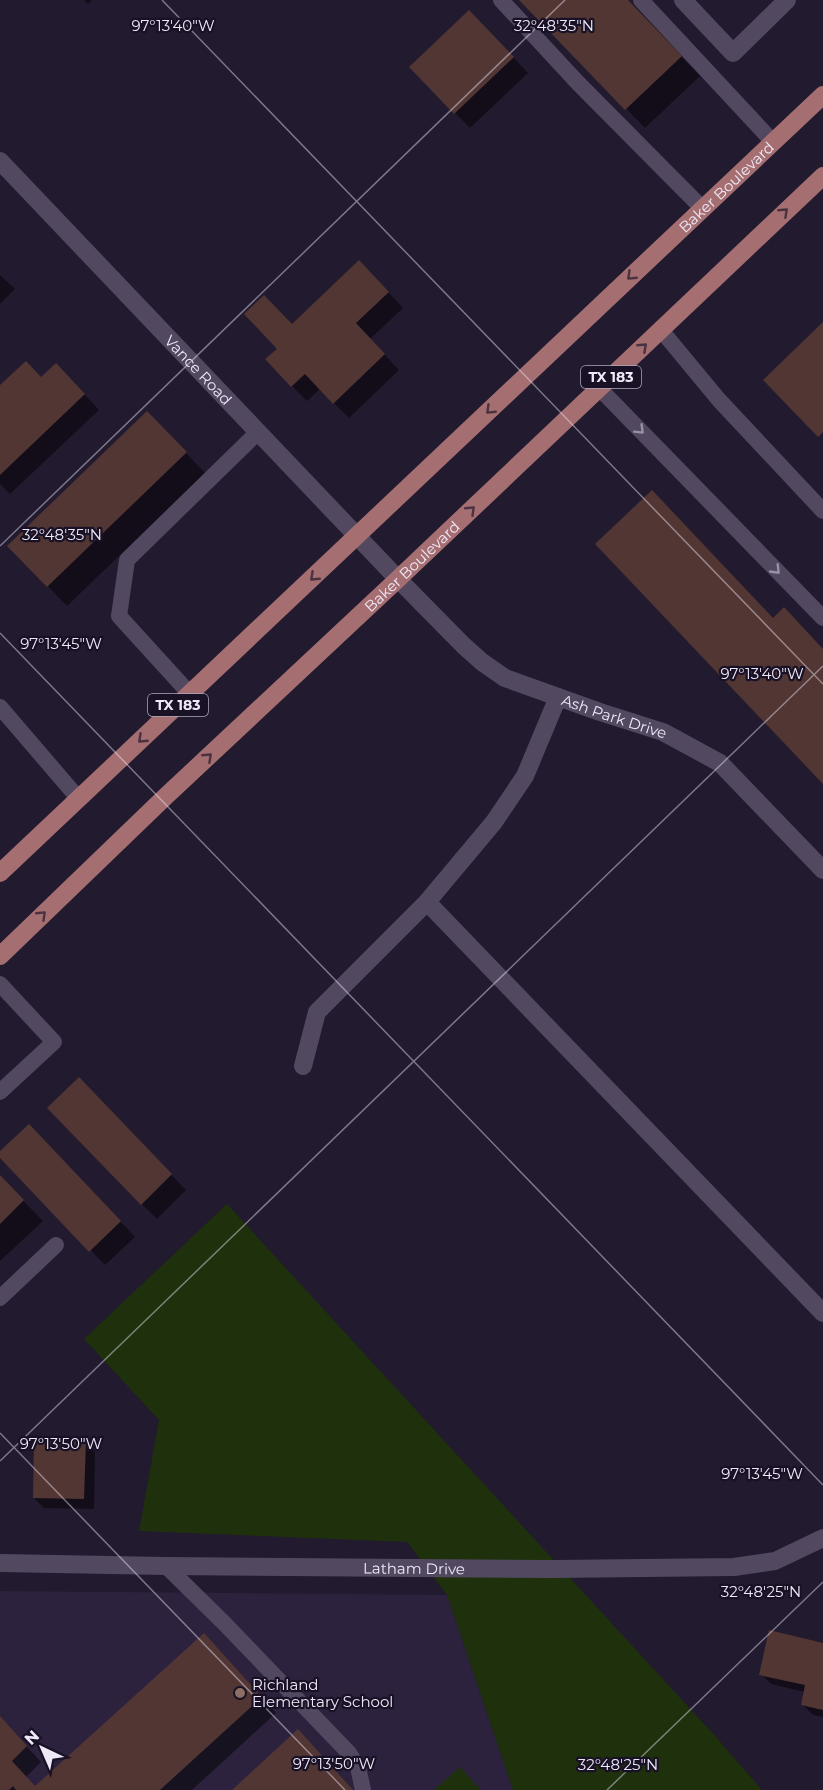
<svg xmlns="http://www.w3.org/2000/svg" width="823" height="1790" viewBox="0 0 823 1790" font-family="Montserrat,sans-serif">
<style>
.built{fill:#2c223d}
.green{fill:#1f300c}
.shadow{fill:#0007}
.building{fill:#523633}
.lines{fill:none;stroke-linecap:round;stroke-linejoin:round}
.lane{stroke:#524961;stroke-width:16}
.street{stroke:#524961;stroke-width:18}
.secondary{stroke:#524961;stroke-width:18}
.primary{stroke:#a56f72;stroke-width:18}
.oneway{stroke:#4a3240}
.oneway2{stroke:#9891a5}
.ticks{fill:none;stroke:#eee9f8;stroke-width:1.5;stroke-opacity:0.45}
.education-dot{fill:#8d6e63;stroke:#191125;stroke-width:2}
.labels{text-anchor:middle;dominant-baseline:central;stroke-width:4.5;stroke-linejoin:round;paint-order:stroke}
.shield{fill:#191125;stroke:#aea8b9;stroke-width:1.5}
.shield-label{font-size:14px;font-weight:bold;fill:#eee9f8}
.street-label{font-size:15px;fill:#eee9f8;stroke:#191125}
.poi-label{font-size:15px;fill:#eee9f8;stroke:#191125;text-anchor:start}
.ticks-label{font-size:15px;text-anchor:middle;fill:#eee9f8;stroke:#191125;stroke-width:4.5;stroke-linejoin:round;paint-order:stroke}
</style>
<rect width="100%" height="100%" fill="#221a2f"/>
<polygon class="built" points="0,1591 447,1595 513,1790 0,1790"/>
<g class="green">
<polygon points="227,1204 716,1737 762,1790 513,1790 447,1595 407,1542 139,1531 159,1420 84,1339"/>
<polygon points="460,1767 481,1790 434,1790"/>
</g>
<g class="shadow">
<polygon points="84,0 92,0 88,4"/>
<polygon points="521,0 626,0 700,76 645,128"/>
<polygon points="484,27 528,73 470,128 455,113"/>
<polygon points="0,275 15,289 0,304"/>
<polygon points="374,277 403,308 370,339 399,370 349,418 320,389 307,401 292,386 279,349 292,326"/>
<polygon points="41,378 71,380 99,410 10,494 0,484 0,387"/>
<polygon points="166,432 205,473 67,606 9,546"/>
<polygon points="94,1095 186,1190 157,1219 142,1204"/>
<polygon points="44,1141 135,1237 105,1265 0,1156 0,1153"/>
<polygon points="0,1177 43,1221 0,1261"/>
<polygon points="85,1442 95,1452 94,1509 44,1508 34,1498"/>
<polygon points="823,1644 823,1717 813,1715 802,1704 805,1692 771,1684 761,1674"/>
<polygon points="219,1650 276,1713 192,1790 0,1790 0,1717 41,1762 26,1777 35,1788"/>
</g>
<g class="building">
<polygon points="519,0 628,0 682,56 625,110"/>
<polygon points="469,10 514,57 454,114 409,67"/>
<polygon points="359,260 389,292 356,323 385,354 333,404 305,374 291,387 265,359 277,349 244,314 264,295 292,324"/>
<polygon points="823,322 823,432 818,437 763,380"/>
<polygon points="26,361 41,377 56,363 85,394 0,475 0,385"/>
<polygon points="147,411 187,452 47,587 7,546"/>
<polygon points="652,490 773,618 784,607 823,649 823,784 595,544"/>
<polygon points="79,1077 172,1174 141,1205 47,1108"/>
<polygon points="29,1124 121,1221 89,1252 0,1158 0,1151"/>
<polygon points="0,1175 24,1200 0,1224"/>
<polygon points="34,1439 86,1440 84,1499 33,1498"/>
<polygon points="769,1630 823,1643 823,1710 801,1705 805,1685 759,1675"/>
<polygon points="204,1633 262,1697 160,1790 16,1790 13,1786 9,1790 0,1790 0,1716 27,1746 12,1761 35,1786"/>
<polygon points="298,1729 353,1790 232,1790"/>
</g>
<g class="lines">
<g class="lane">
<polyline points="501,0 578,83 702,208"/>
<polyline points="641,0 773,142"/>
<polyline points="661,330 719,400 823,511"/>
<polyline points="599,388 823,618"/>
<polyline points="190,694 119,616 127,560 258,432"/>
<polyline points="0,707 79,799"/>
<polyline points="0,984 54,1042 0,1092"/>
<polyline points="0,1298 56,1245"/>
<polyline points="166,1566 224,1623 349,1753 358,1767 363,1790"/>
</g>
<g class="street">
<polyline points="683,0 733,53 787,0"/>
<path id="s1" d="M398 579 464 646 482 662 505 678 600 712 663 732 720 763 823 870"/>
<polyline points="427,902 823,1313"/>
<polyline points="303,1066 317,1012 427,902 494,822 525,776 558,697"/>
</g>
<g class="secondary">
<path id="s2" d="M0 161 398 579"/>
<path id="s3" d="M0 1563 166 1566 554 1569 734 1567 775 1561 823 1538"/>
</g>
<g class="primary">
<path id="s4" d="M0 873 823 95"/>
<path id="s5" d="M0 956 165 797 398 579 823 176"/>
</g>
</g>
<defs><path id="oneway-chevron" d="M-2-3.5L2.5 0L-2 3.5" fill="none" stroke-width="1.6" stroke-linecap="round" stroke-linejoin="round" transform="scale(1.5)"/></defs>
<g class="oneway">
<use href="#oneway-chevron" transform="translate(784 212) rotate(-43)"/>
<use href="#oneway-chevron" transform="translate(631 276) rotate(136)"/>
<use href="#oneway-chevron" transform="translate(643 347) rotate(-43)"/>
<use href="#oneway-chevron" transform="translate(490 410) rotate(136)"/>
<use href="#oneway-chevron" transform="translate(471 510) rotate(-44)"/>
<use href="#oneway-chevron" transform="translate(314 577) rotate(137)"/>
<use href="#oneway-chevron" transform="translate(142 739) rotate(137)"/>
<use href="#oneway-chevron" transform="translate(208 757) rotate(-43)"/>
<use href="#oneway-chevron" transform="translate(42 915) rotate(-44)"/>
</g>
<g class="oneway2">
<use href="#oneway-chevron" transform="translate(640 430) rotate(45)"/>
<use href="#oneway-chevron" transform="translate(776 570) rotate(46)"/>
</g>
<path class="ticks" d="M162 0 823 684M0 546 565 0M0 633 823 1485M0 1433 345 1790M0 1461 823 666M607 1790 823 1582"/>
<circle class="education-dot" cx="240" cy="1693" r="6"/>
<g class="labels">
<g class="shield">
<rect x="581" y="366" width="60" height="22" rx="4.5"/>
<rect x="148" y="694" width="60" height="22" rx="4.5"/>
</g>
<g class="shield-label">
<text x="611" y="377">TX 183</text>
<text x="178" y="705">TX 183</text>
</g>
<g class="street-label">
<text stroke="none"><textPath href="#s4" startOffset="999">Baker Boulevard</textPath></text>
<text stroke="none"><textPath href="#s2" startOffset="288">Vance Road</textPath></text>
<text stroke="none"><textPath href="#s5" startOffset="567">Baker Boulevard</textPath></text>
<text stroke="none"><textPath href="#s1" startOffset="262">Ash Park Drive</textPath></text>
<text stroke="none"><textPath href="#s3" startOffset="414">Latham Drive</textPath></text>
</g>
<g class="poi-label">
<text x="252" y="1684">Richland<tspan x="252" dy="17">Elementary School</tspan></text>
</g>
</g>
<g class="ticks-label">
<text x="554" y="31">32°48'35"N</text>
<text x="173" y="31">97°13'40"W</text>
<text x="62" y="540">32°48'35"N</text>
<text x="61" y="649">97°13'45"W</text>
<text x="762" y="679">97°13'40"W</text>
<text x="61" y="1449">97°13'50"W</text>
<text x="762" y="1479">97°13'45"W</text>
<text x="761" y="1597">32°48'25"N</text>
<text x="334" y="1769">97°13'50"W</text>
<text x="618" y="1770">32°48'25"N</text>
</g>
<g transform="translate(42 1748) rotate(316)" stroke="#191125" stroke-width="4.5" paint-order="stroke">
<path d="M0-4.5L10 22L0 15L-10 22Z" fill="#eee9f8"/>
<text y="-9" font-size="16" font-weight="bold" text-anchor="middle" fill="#eee9f8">N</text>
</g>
</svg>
